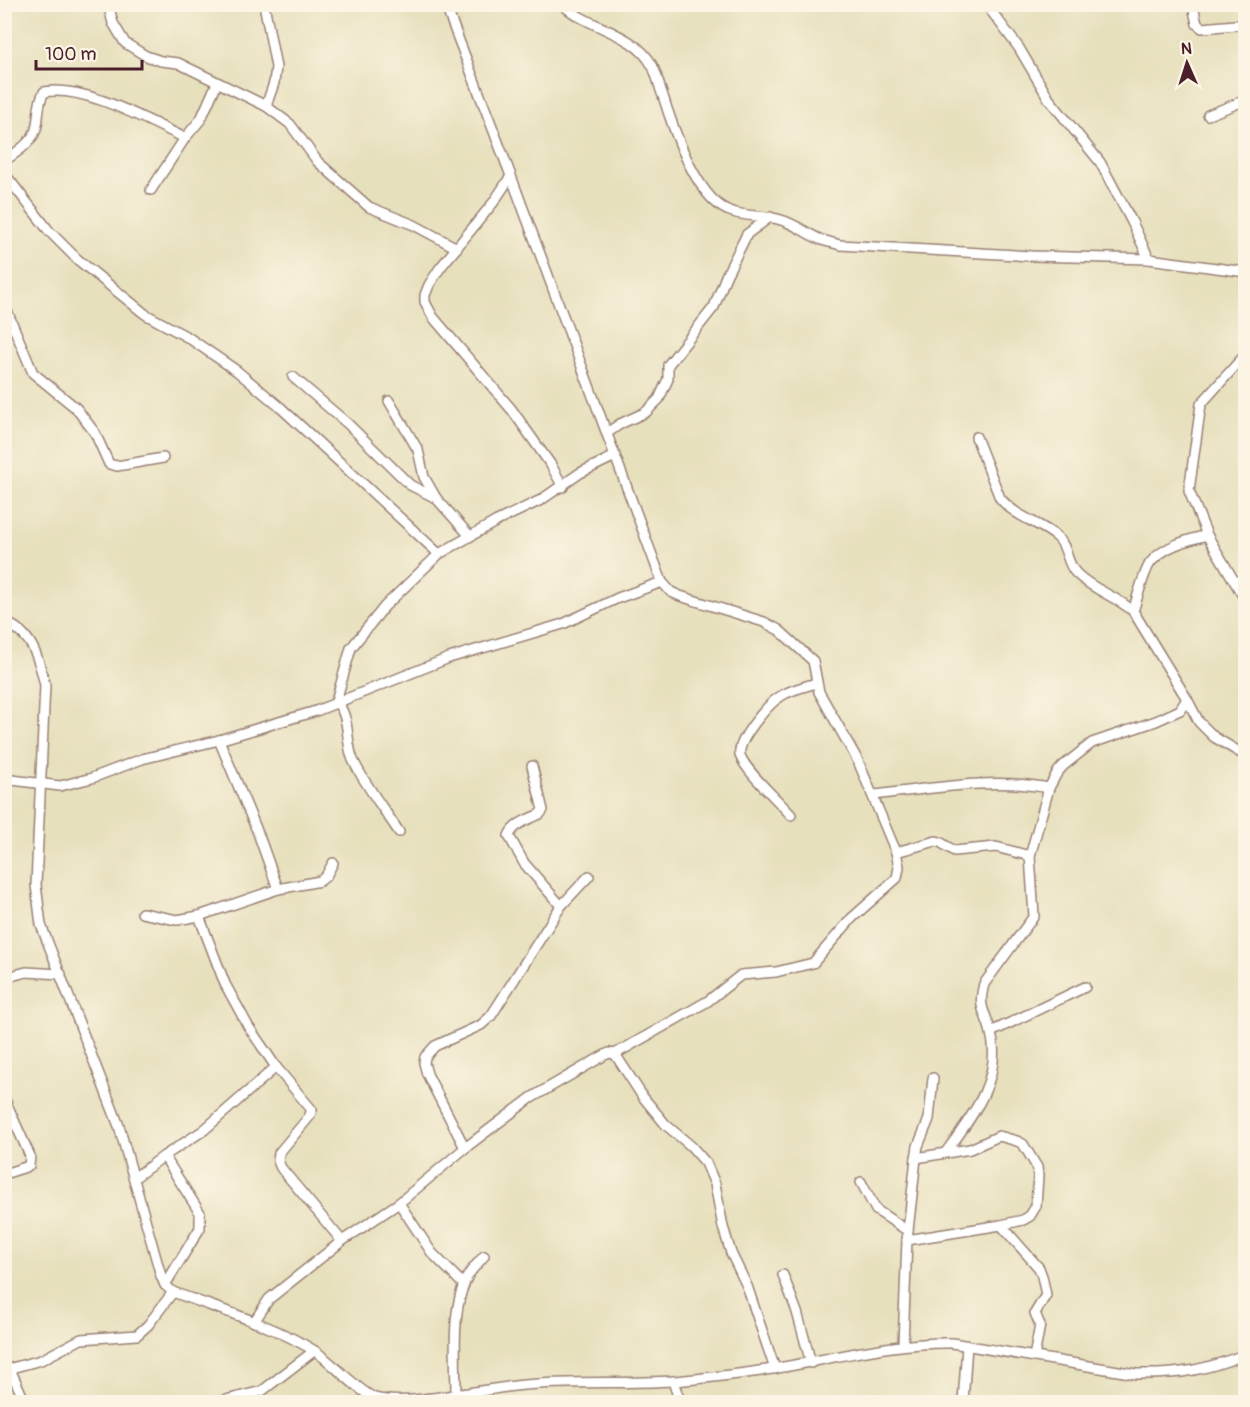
<svg xmlns="http://www.w3.org/2000/svg" width="1250" height="1407" viewBox="0 0 1250 1407" font-family="Pangolin,sans-serif">
<style>
.lines{fill:none;stroke-linecap:round;stroke-linejoin:round}
.minor-casing{stroke:#988074;stroke-width:12}
.minor{stroke:#fff;stroke-width:9}
</style>
<rect width="100%" height="100%" fill="#fcf5e5"/>
<filter id="ink" filterUnits="userSpaceOnUse"><feTurbulence type="fractalNoise" baseFrequency=".0167" numOctaves="2"/><feDisplacementMap in="SourceGraphic" scale="12" xChannelSelector="R" yChannelSelector="G"/><feConvolveMatrix kernelMatrix="1 2 1 2 8 2 1 2 1" color-interpolation-filters="sRGB"/></filter>
<filter id="wash" filterUnits="userSpaceOnUse"><feTurbulence type="fractalNoise" baseFrequency=".008" numOctaves="4" result="noise"/><feDisplacementMap in="SourceGraphic" scale="24" xChannelSelector="R" yChannelSelector="G"/><feGaussianBlur stdDeviation="1.35" result="paint"/><feColorMatrix in="noise" values="0 0 0 0 0 0 0 0 0 0 0 0 0 0 0 0 0 1.4 0 .05"/><feComposite in="paint" operator="in"/></filter>
<g filter="url(#wash)">
<rect width="100%" height="100%" fill="#e7e0bd"/>
</g>
<g filter="url(#ink)">
<g class="lines">
<g class="minor-casing">
<g id="minor">
<polyline points="108,4 113,23 125,43 146,56 161,61 178,63 266,106 290,124 318,162 369,207 414,225 457,248"/>
<polyline points="264,4 276,67 274,83 266,106"/>
<path d="M562 4C589 29 634 32 652 65 657 74 659 86 663 96 673 128 695 195 727 210 743 218 764 214 781 220 796 224 808 235 822 240 828 242 834 243 840 245L1032 256 1149 259 1246 272"/>
<polyline points="986,4 1019,48 1049,99 1100,162 1132,222 1149,259"/>
<polyline points="1193,6 1197,24 1202,28 1246,24"/>
<polyline points="5,11 9,4"/>
<polyline points="1208,115 1246,100"/>
<path d="M4 161C16 153 35 141 37 125 39 114 38 102 44 92 84 84 148 121 185 138L201 119 217 83"/>
<polyline points="4,173 49,231 77,259 145,314 189,338 237,371 280,407 439,554"/>
<polyline points="511,176 493,203 440,268 429,285 425,295 425,302 433,317 512,410 551,465 563,487"/>
<polyline points="151,190 185,138"/>
<polyline points="4,304 33,373 76,408 95,433 109,464 117,466 163,458"/>
<polyline points="1246,354 1201,404 1189,491 1207,535 1246,601"/>
<polyline points="293,377 348,424 410,485 436,498"/>
<polyline points="389,401 418,450 424,477 436,498 470,536"/>
<polyline points="607,433 620,424 646,412 659,399 668,379 668,365 714,307 726,276 747,234 770,217"/>
<path d="M976 437 1000 498C1015 517 1039 522 1057 537 1068 546 1066 563 1076 573 1091 589 1116 596 1133 611L1187 699 1199 722 1214 737 1246 756"/>
<path d="M1133 611C1137 600 1144 570 1151 562 1164 546 1188 540 1207 535"/>
<path d="M4 622C32 632 39 659 45 685L36 885 41 925 119 1126 161 1276 165 1285 173 1292C220 1310 271 1324 315 1351 332 1362 360 1393 375 1398 409 1407 486 1388 524 1385 574 1381 624 1384 674 1381 698 1379 722 1376 746 1373 815 1364 882 1342 952 1343L1136 1374C1179 1375 1206 1370 1246 1354"/>
<polyline points="219,740 258,833 278,889"/>
<path d="M532 766 543 810 540 814C529 819 513 824 509 836L524 863 561 906"/>
<polyline points="4,779 60,786 92,778 142,759 219,740 316,711 449,658 563,624 618,598 662,582"/>
<path d="M873 795C931 789 991 777 1049 788"/>
<path d="M791 815C779 801 745 771 740 755 737 740 769 703 781 696 792 689 804 687 816 683"/>
<path d="M399 832C384 809 365 785 353 760 345 740 351 718 336 701L351 648 385 606 439 554 497 521 541 500 580 473 615 456"/>
<polyline points="896,852 936,841 940,842 954,851 996,847 1030,856"/>
<polyline points="142,913 177,920 199,916 278,889 320,881 326,876 333,863"/>
<polyline points="199,916 225,984 248,1026 276,1067 312,1110 309,1117 279,1153 278,1161 281,1168 342,1241"/>
<polyline points="4,978 26,972 61,974"/>
<polyline points="991,1032 1085,987"/>
<polyline points="615,1054 643,1097 666,1125 691,1146 706,1163 715,1184 723,1227 731,1253 747,1286 775,1369"/>
<polyline points="4,1098 30,1156 29,1166 4,1174"/>
<polyline points="465,1148 427,1074 424,1063 425,1057 435,1046 481,1025 491,1016 561,906 589,876"/>
<path d="M946 1152C971 1118 1003 1078 991 1033 986 1011 977 1009 984 984L1034 916 1030 856 1049 788 1057 773 1063 766 1092 743 1156 721 1180 710 1187 699"/>
<polyline points="164,1156 200,1213 200,1228 165,1285"/>
<polyline points="134,1178 164,1156 204,1130 276,1067"/>
<polyline points="861,1182 876,1210 908,1231"/>
<polyline points="399,1203 432,1253 464,1285"/>
<polyline points="1001,1225 1039,1268 1042,1276 1046,1295 1035,1313 1040,1325 1034,1357"/>
<polyline points="907,1240 1001,1225 1023,1220 1030,1216 1036,1206 1038,1176 1037,1167 1023,1144 1017,1141 999,1136 970,1149 916,1158"/>
<polyline points="783,1275 797,1312 811,1363"/>
<polyline points="254,1322 269,1299 342,1241 399,1203 465,1148 531,1098 603,1056 609,1053 615,1054 708,1001 741,975 776,972 813,963 852,918 897,878 899,867 896,852 858,761 819,692 813,661 779,630 764,622 680,596 671,592 662,582 511,176 445,4"/>
<polyline points="903,1345 907,1240 916,1158 918,1146 929,1119 933,1078"/>
<polyline points="10,1369 25,1402"/>
<polyline points="4,1370 41,1360 81,1339 137,1335 148,1325 173,1292"/>
<polyline points="673,1381 680,1402"/>
<path d="M456 1395C456 1359 450 1306 469 1274 473 1268 479 1262 484 1256"/>
<polyline points="218,1402 262,1391 314,1351"/>
<polyline points="963,1402 967,1346"/>
</g>
</g>
<use href="#minor" class="minor"/>
</g>
</g>
<rect width="1250" height="1407" fill="none" stroke="#fcf5e5" stroke-width="24"/>
<g transform="translate(1187 63) rotate(357)" stroke="#fcf5e5" stroke-width="4.5" paint-order="stroke">
<path d="M0-4.5L10 22L0 15L-10 22Z" fill="#4a1f2b"/>
<text y="-9" font-size="16" font-weight="bold" text-anchor="middle" fill="#4a1f2b">N</text>
</g>
<path d="M36 60v9h106v-9" fill="none" stroke="#4a1f2b" stroke-width="3"/>
<text x="45" y="60" font-size="18" fill="#4a1f2b" stroke="#fcf5e5" stroke-width="4.5" paint-order="stroke">100 m</text>
</svg>
